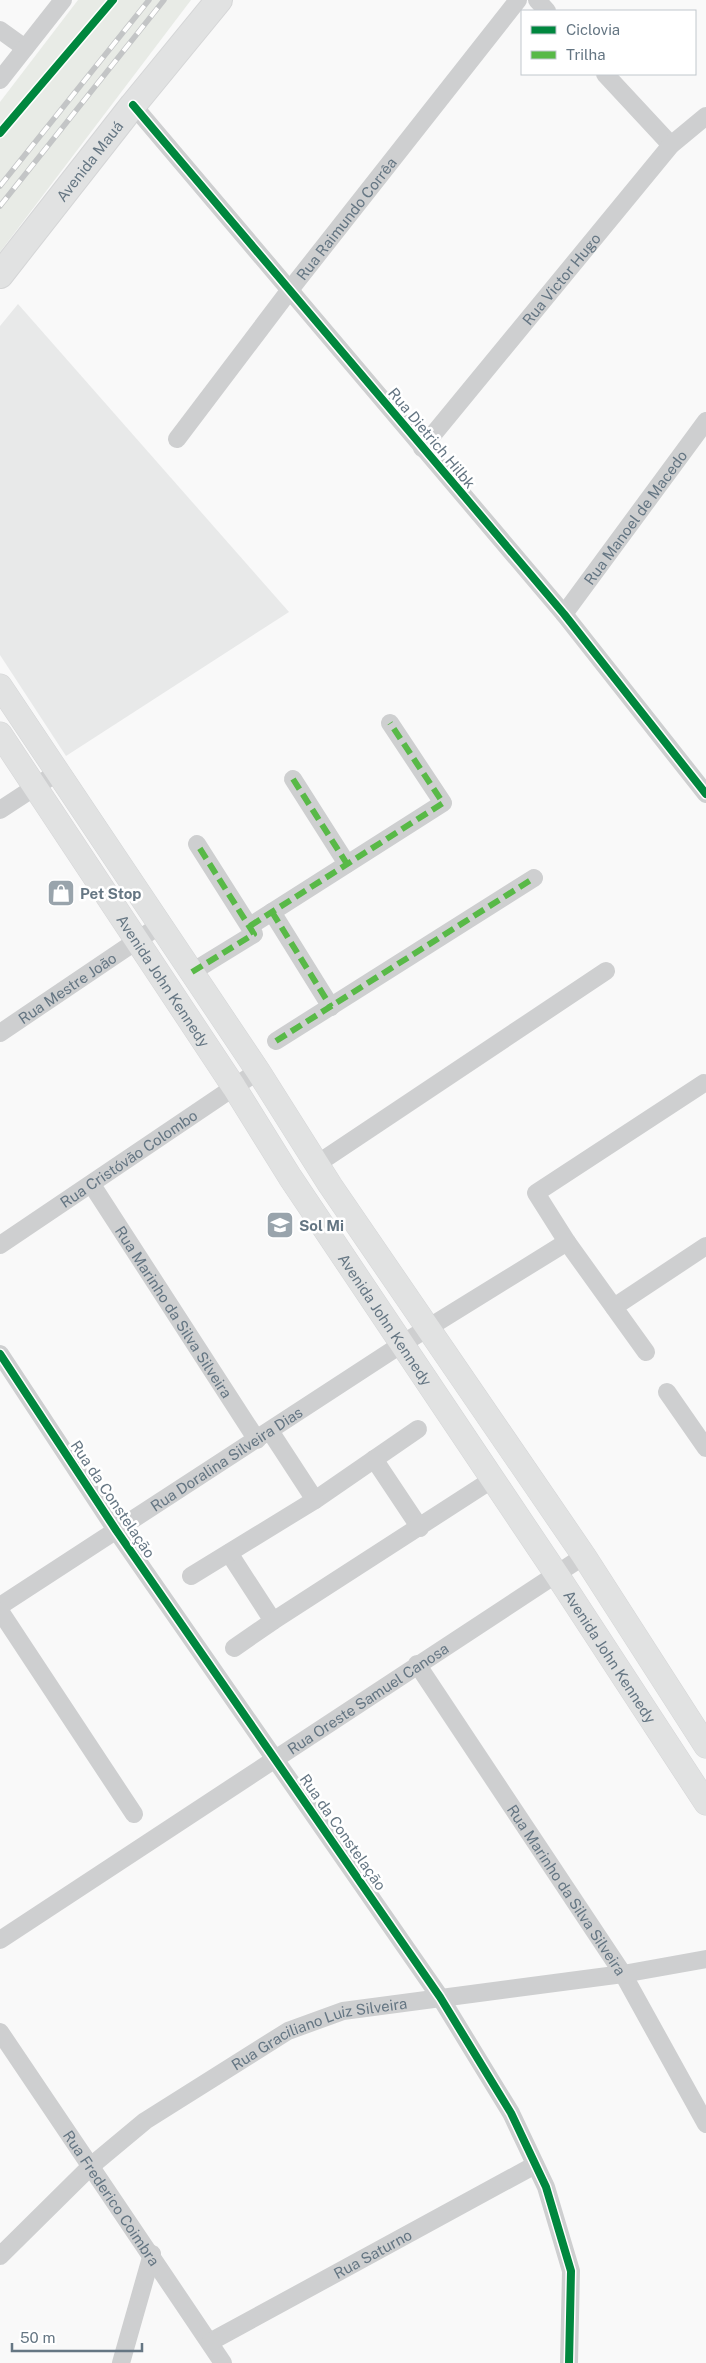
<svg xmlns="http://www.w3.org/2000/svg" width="706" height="2363" viewBox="0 0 706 2363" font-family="'Public Sans',sans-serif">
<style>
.built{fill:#e8e9e9}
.green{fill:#e8ebe6}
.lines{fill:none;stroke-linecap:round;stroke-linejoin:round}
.secondary-casing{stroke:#d5d6d7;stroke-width:25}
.primary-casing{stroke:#d5d6d7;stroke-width:28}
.minor{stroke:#cecfd0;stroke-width:18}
.secondary{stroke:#e1e2e2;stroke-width:24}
.primary{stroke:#e1e2e2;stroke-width:26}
.rail-casing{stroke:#c3c5c6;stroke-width:5.5}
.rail{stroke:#fff;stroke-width:4;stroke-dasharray:11;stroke-linecap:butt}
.quiet{stroke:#58b947;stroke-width:6;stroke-dasharray:12 6;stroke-linecap:butt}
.cycleway-casing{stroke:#fff;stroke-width:11}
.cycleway{stroke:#00873e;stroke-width:8}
.labels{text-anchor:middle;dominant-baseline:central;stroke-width:5;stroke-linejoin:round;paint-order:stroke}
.street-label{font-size:15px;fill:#657683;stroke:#fff}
.poi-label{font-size:15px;font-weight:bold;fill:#657683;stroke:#fff;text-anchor:start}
</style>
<rect width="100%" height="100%" fill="#f9f9f9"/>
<polygon class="built" points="18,304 289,612 66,756 0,655 0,326"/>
<polygon class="green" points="78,0 191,0 0,252 0,102"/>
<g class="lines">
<g class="secondary-casing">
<g id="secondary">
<polyline points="0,686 258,1071 330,1185 584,1556 706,1746"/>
<path id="s13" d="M0 734 234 1087 290 1177 557 1575 706 1803"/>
</g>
</g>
<g class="primary-casing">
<g id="primary">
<path id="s14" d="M0 275 133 105 219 0"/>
</g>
</g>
<g class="minor">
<polyline points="537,0 547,11"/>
<polyline points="0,30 25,48"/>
<polyline points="605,74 671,145"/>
<polyline points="0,80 63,0"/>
<polyline points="133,105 564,614 706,794"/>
<path id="s1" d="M177 439 289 291 518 0"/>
<path id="s2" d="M422 448 671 145 706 116"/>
<path id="s3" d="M564 614 706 421"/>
<polyline points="293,779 347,864"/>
<polyline points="0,810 58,772"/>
<polyline points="272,912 331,1007"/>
<polyline points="250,926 443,803 390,723"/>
<polyline points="192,972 254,934 197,844"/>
<path id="s4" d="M0 1033 160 925"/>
<polyline points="276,1041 534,878"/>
<polyline points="317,1164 606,971"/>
<path id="s5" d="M92 1185 257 1440"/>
<path id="s6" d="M0 1245 258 1071"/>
<polyline points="614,1307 706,1246"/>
<polyline points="646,1352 567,1242 536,1193 704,1083"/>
<polyline points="0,1354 116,1530 440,1997 511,2113 546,2187 571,2271 569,2363"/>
<polyline points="667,1392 706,1448"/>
<polyline points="374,1459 420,1528"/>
<polyline points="315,1500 418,1429"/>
<polyline points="229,1553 273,1621 234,1648"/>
<polyline points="191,1576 315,1500 270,1431"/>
<path id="s7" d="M0 1606 402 1344 567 1242"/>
<polyline points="0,1611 134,1814"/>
<polyline points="273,1621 493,1479"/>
<path id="s8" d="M417 1664 623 1974 706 2124"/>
<path id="s9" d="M0 1940 584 1556"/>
<path id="s10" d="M0 2032 223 2363"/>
<path id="s11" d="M0 2256 91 2166 145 2121 288 2031 343 2011 623 1974 706 1959"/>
<path id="s12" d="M210 2342 535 2165"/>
<polyline points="121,2363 152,2254"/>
</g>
<use href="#secondary" class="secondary"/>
<use href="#primary" class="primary"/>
<g class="rail-casing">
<g id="rail">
<polyline points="0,186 149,0"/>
<polyline points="0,206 164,0"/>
</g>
</g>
<use href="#rail" class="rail"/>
<g class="quiet">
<polyline points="293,779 347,864"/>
<polyline points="272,912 331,1007"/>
<polyline points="250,926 443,803 390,723"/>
<polyline points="192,972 254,934 197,844"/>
<polyline points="276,1041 534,878"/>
</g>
<g class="cycleway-casing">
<g id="cycleway">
<polyline points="133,105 564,614 706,794"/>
<polyline points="0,133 113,0"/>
<polyline points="0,1354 116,1530 440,1997 511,2113 546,2187 571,2271 569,2363"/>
</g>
</g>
<use href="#cycleway" class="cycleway"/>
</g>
<defs>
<g id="shop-square" transform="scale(1.4375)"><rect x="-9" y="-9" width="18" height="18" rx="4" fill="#99a4ac" stroke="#fff"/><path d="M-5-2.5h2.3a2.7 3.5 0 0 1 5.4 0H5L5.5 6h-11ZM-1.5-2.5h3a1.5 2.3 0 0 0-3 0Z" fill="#fff"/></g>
<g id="school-square" transform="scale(1.4375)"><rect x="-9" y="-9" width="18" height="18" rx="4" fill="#99a4ac" stroke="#fff"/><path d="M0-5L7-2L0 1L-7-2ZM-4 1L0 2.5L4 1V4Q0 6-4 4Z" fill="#fff"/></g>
</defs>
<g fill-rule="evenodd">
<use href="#shop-square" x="61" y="893"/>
<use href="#school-square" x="280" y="1225"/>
</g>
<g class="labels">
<g class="street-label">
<text stroke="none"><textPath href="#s14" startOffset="145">Avenida Mauá</textPath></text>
<text stroke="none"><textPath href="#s1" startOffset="278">Rua Raimundo Corrêa</textPath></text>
<text stroke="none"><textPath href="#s2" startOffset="219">Rua Victor Hugo</textPath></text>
<text transform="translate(432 438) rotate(50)">Rua Dietrich Hilbk</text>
<text stroke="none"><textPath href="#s3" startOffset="120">Rua Manoel de Macedo</textPath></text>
<text stroke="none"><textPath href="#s13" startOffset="296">Avenida John Kennedy</textPath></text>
<text stroke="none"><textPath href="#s4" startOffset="81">Rua Mestre João</textPath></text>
<text stroke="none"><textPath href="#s6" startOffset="155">Rua Cristóvão Colombo</textPath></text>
<text stroke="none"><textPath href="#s5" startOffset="151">Rua Marinho da Silva Silveira</textPath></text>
<text stroke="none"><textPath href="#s13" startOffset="701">Avenida John Kennedy</textPath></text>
<text stroke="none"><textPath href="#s7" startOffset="270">Rua Doralina Silveira Dias</textPath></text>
<text transform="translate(113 1499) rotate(56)">Rua da Constelação</text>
<text stroke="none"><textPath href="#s13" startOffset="1106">Avenida John Kennedy</textPath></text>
<text stroke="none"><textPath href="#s9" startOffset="440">Rua Oreste Samuel Canosa</textPath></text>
<text transform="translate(343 1832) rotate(55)">Rua da Constelação</text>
<text stroke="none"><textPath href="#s8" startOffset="271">Rua Marinho da Silva Silveira</textPath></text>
<text stroke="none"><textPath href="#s11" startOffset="396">Rua Graciliano Luiz Silveira</textPath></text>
<text stroke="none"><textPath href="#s10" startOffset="200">Rua Frederico Coimbra</textPath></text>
<text stroke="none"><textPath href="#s12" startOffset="185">Rua Saturno</textPath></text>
</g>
<g class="poi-label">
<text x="80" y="893">Pet Stop</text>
<text x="299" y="1225">Sol Mi</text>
</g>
</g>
<rect x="521" y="10" width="175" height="65" fill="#ffffff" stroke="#c1c8cd"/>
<rect x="531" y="26" width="25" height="8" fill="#00873e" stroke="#c1c8cd"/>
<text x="566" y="35" font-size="15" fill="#657683">Ciclovia</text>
<rect x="531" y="51" width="25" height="8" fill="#58b947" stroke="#c1c8cd"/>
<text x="566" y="60" font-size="15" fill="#657683">Trilha</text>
<path d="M12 2343v8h130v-8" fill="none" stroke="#657683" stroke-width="2.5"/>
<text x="20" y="2343" font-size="15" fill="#657683" stroke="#ffffff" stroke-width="4" paint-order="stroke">50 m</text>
</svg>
